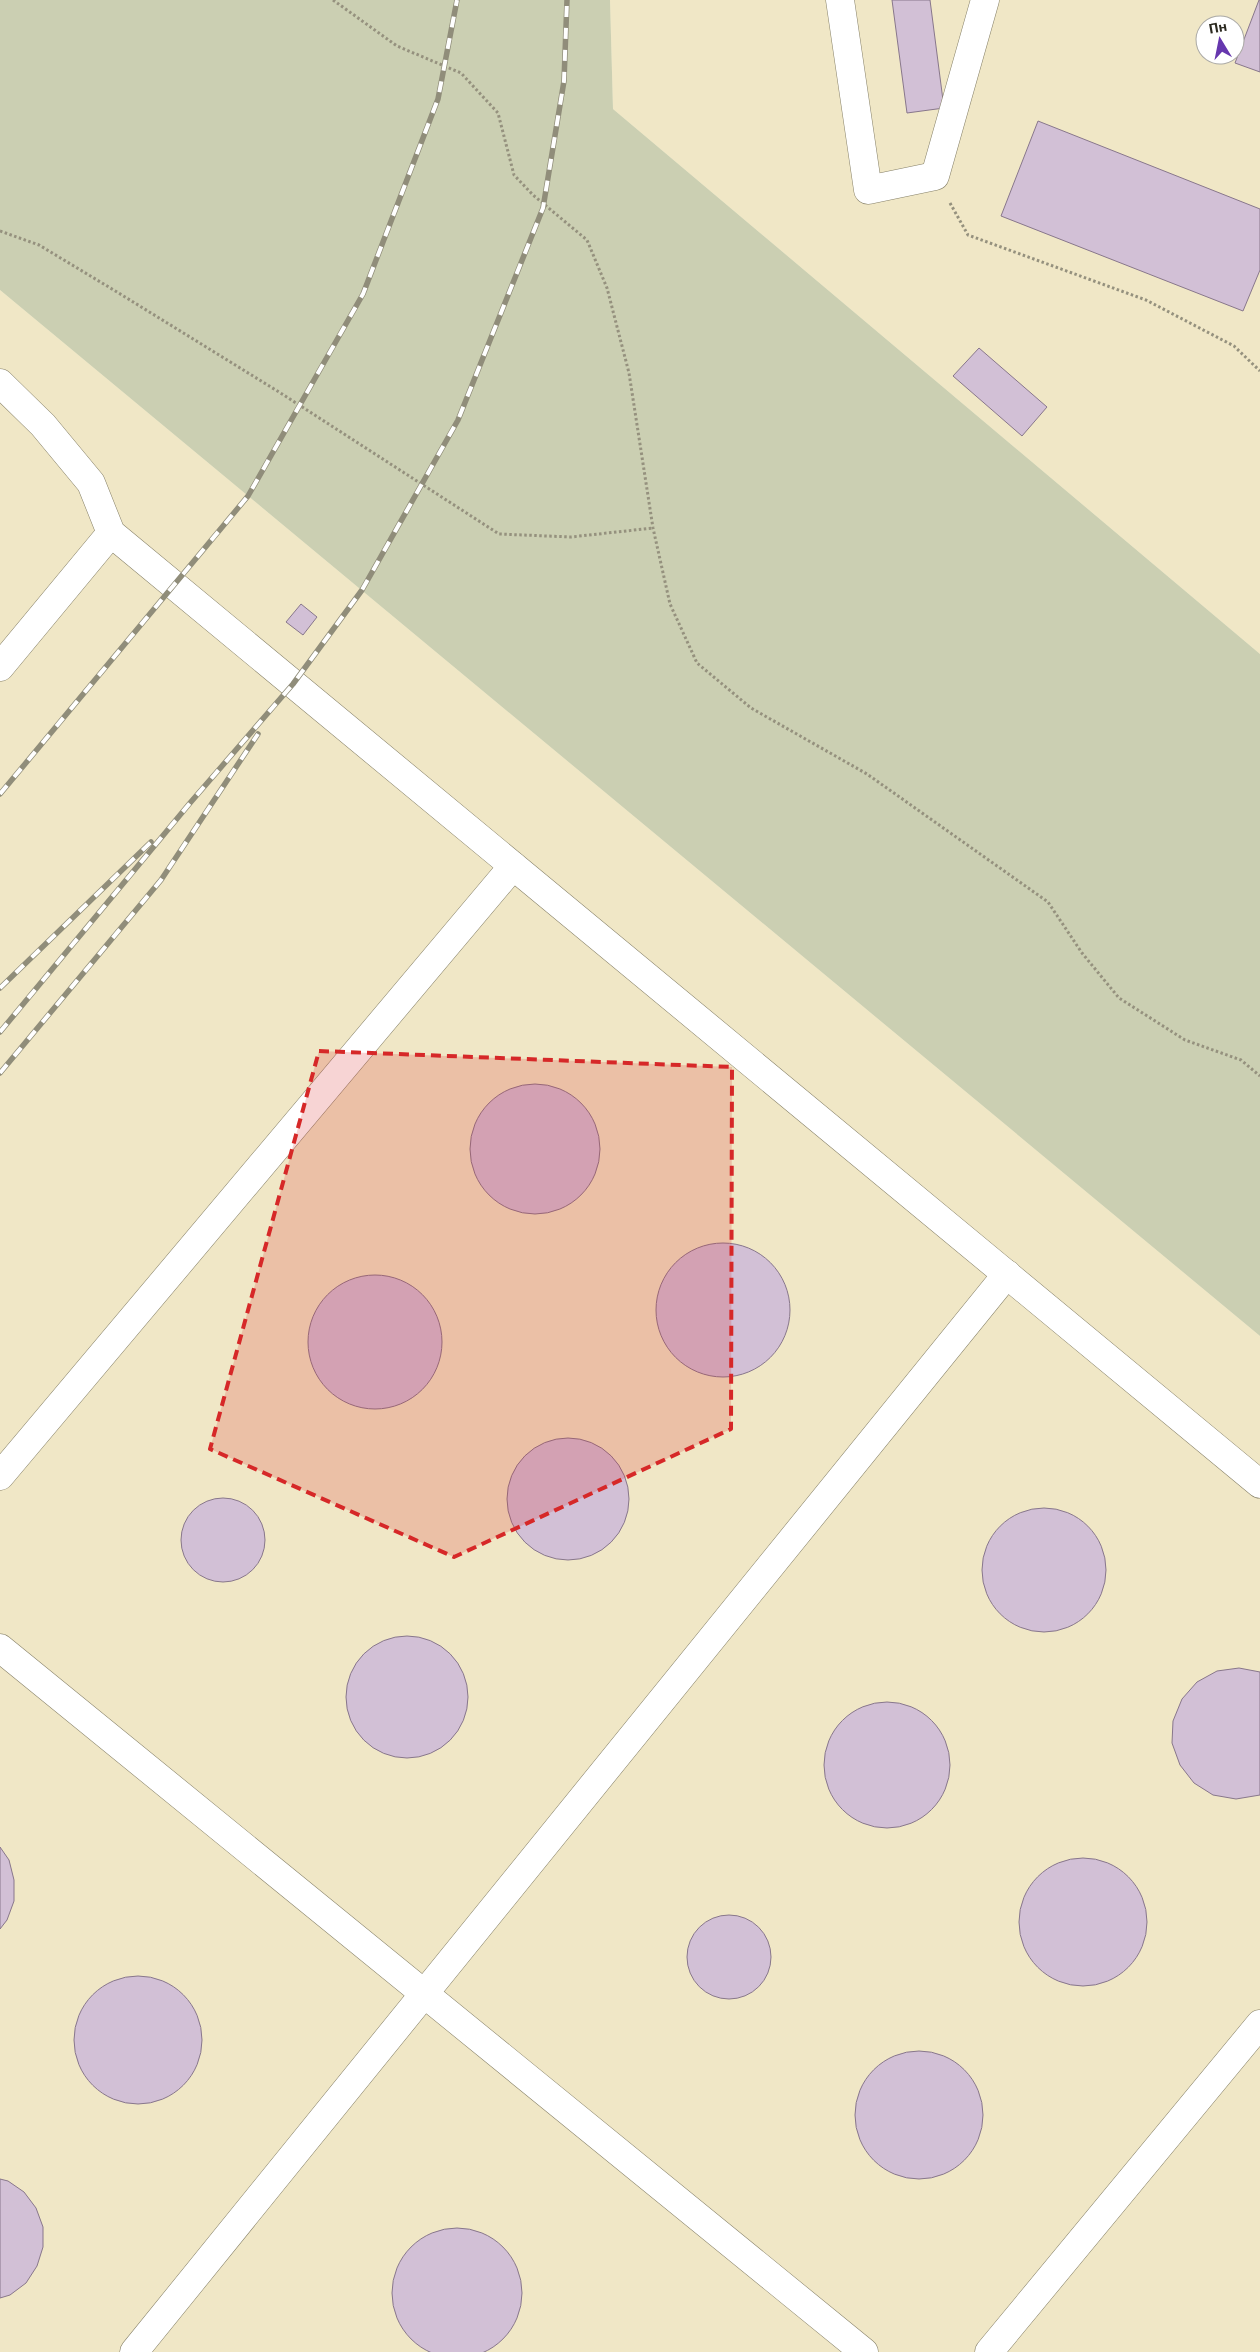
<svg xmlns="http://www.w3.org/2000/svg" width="1260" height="2352" viewBox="0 0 1260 2352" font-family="'Exo 2',sans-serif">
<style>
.built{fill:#f0e7c6;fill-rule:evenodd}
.green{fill:#cbcfb2}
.building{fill:#d2c0d6;stroke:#88778b}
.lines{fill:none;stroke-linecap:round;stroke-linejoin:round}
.minor-casing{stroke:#868068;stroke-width:29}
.path{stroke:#95917e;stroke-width:3;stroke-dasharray:2.5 2.5;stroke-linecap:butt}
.minor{stroke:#fff;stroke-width:28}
.rail-casing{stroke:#908d7a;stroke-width:5.5}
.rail{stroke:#fff;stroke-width:4;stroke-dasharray:11;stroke-linecap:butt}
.marked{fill:#d62828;fill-opacity:0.2;stroke:#d62828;stroke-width:4;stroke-dasharray:10 6;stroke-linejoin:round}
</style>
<rect width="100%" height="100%" fill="#f9f3d8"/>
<g class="built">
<path d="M610 0H1260V654L613 109ZM1205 25H1235V55H1205Z"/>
<polygon points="0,290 1260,1336 1260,2352 0,2352"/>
</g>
<polygon class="green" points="0,0 610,0 613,109 1260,654 1260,1336 0,290"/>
<g class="building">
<polygon points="892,0 930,0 944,108 907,113"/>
<polygon points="1259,0 1260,0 1260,72 1235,63"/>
<polygon points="1038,121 1260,209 1260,270 1243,311 1001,216"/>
<polygon points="979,348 1047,407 1022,436 953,376"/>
<polygon points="301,604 317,617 303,635 286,622"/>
<circle cx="535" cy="1149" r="65"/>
<circle cx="723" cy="1310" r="67"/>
<circle cx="375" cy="1342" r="67"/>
<circle cx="568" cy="1499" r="61"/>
<circle cx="223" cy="1540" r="42"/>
<circle cx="1044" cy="1570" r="62"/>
<circle cx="407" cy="1697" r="61"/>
<polygon points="1239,1668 1260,1672 1260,1795 1236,1799 1213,1795 1194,1783 1180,1765 1172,1743 1173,1721 1182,1699 1197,1682 1217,1671"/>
<circle cx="887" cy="1765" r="63"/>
<polygon points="0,1847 9,1860 14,1880 14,1901 7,1920 0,1929"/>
<circle cx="1083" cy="1922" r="64"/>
<circle cx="729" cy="1957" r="42"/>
<circle cx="138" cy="2040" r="64"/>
<circle cx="919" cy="2115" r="64"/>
<polygon points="0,2179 8,2181 24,2192 36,2208 43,2227 43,2247 37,2266 26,2283 10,2295 0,2298"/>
<circle cx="457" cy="2293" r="65"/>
</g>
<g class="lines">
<g class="minor-casing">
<g id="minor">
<polyline points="840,0 868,190 935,176 985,0"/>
<polyline points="0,383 43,425 91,483 111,533 1260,1484"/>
<polyline points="0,667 111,533"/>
<polyline points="0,1476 513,866"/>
<polyline points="0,1648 864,2352"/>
<polyline points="134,2352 1007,1274"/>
<polyline points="989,2352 1260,2024"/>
</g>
</g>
<g class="path">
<polyline points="333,0 397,46 461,73 498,113 514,175 533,195 587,240 607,288 629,373 653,528 670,604 697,663 751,708 867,774 1048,902 1082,953 1119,998 1185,1040 1241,1060 1260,1076"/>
<polyline points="950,203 968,235 1146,300 1234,346 1260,371"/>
<polyline points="0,231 39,245 117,292 279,392 499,534 571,537 653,528"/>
</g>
<use href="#minor" class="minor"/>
<g class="rail-casing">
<g id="rail">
<polyline points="0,794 248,496 363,294 438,99 457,0"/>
<polyline points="0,988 151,842"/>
<polyline points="0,1032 190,803 293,684 362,590 458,420 543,208 564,81 567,0"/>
<polyline points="0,1073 161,880 258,734"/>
</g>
</g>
<use href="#rail" class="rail"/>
</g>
<path class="marked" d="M319 1051 732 1067 731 1429 454 1557 210 1449Z"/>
<g transform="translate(1220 40) rotate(350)"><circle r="24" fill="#ffffff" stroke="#aaa9a5"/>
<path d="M0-4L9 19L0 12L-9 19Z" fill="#6637ae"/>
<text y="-8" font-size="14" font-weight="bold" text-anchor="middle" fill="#2b291f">Пн</text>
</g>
</svg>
